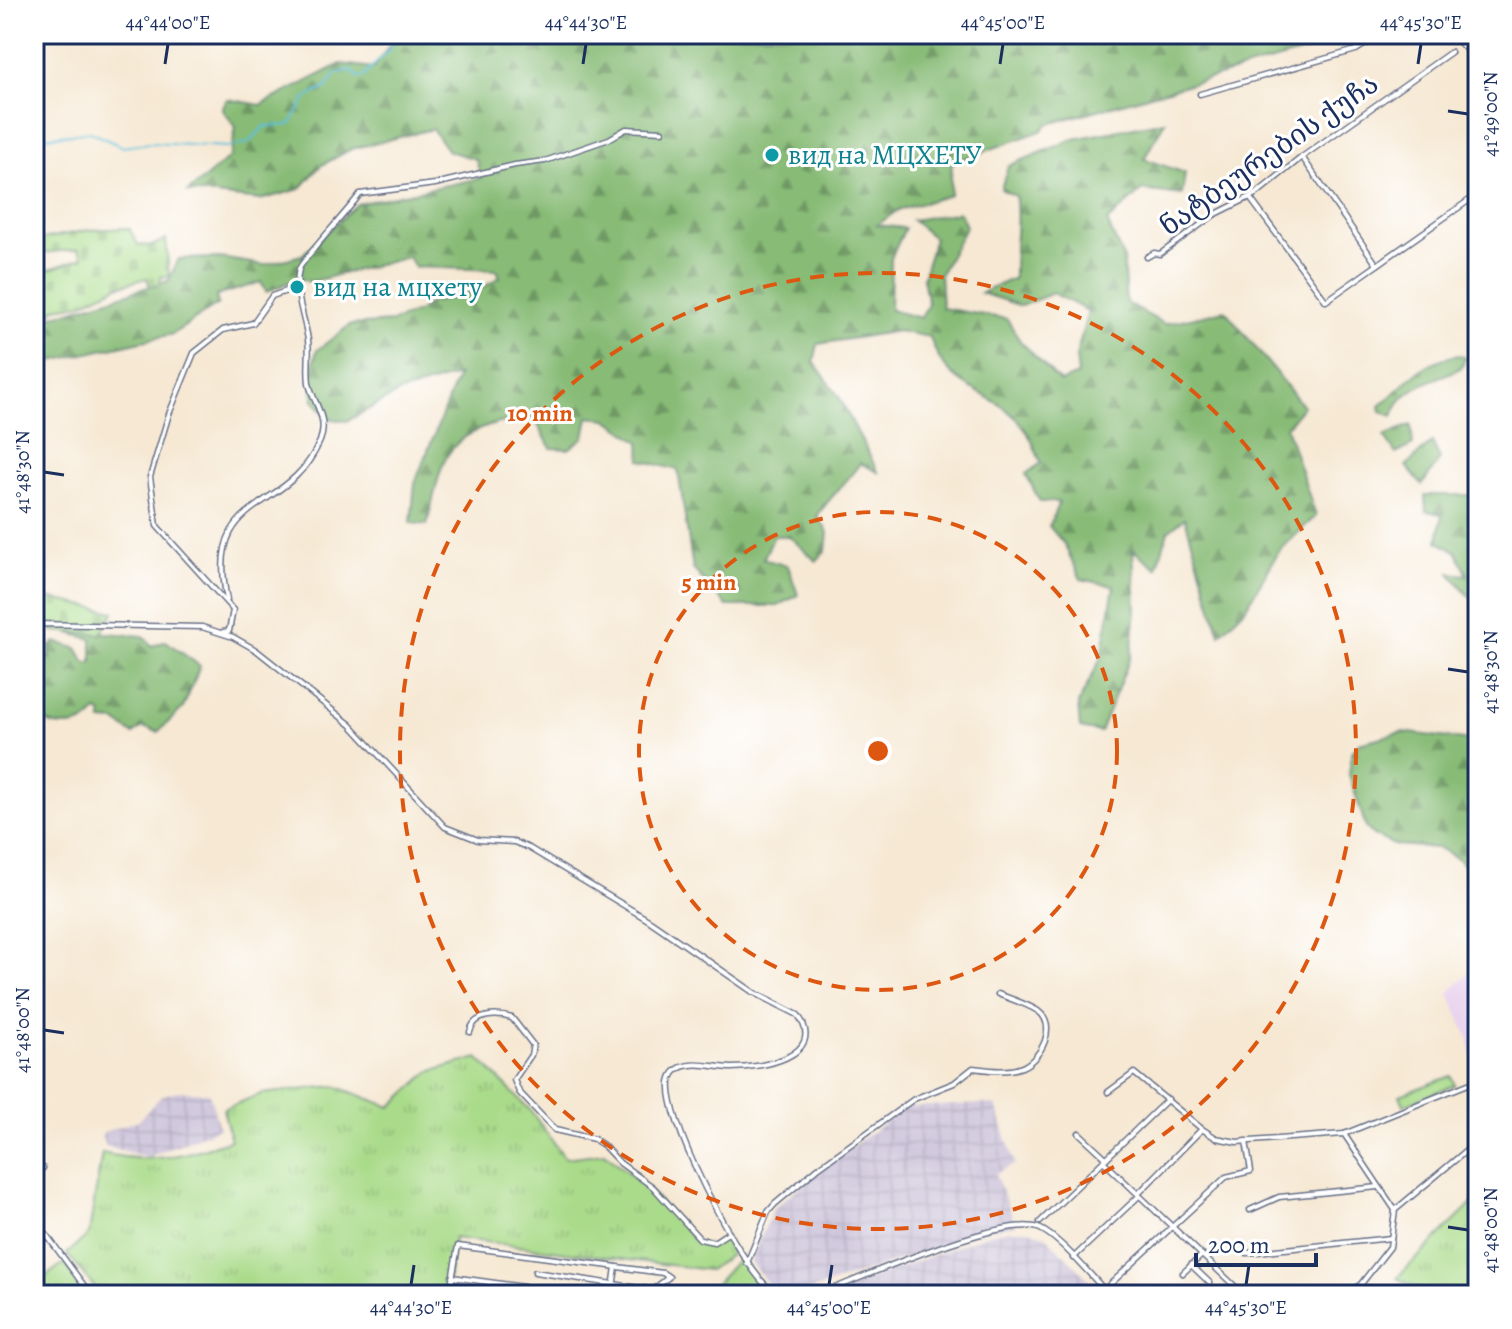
<svg xmlns="http://www.w3.org/2000/svg" width="1512" height="1329" viewBox="0 0 1512 1329" font-family="Alegreya,'Noto Serif Georgian',serif">
<style>
.built{fill:#e8d2ee}
.industrial{fill:url(#industrial-grid)}
.grass{fill:url(#grass-tufts);stroke:#628574;stroke-width:2}
.forest{fill:url(#forest-firs);stroke:#51756a;stroke-width:2}
.cemetery{fill:url(#cemetery-stones);stroke:#628574;stroke-width:2}
.garden{fill:#aadb8a;stroke:#628574;stroke-width:2}
.lines{fill:none;stroke-linecap:round;stroke-linejoin:round}
.stream{stroke:#5cbfdb;stroke-width:2}
.street-casing{stroke:#687087;stroke-width:7}
.street{stroke:#fff;stroke-width:4}
.ticks{fill:none;stroke:#1b2f5e;stroke-width:3}
.ring{fill:none;stroke:#de5710;stroke-width:4;stroke-dasharray:14 10}
.culture-dot{fill:#0f9aa8;stroke:#fff;stroke-width:3}
.labels{text-anchor:middle;dominant-baseline:central;stroke-width:6;stroke-linejoin:round;paint-order:stroke}
.culture-label{font-size:28px;fill:#0d838f;stroke:#fff;text-anchor:start}
.street-label{font-size:28px;fill:#1b2f5e;stroke:#fff}
.centre{fill:#de5710;stroke:#fff;stroke-width:4}
.ring-label{font-size:24px;text-anchor:middle;font-weight:bold;fill:#de5710;stroke:#fff;stroke-width:6;stroke-linejoin:round;paint-order:stroke}
.neatline{fill:none;stroke:#1b2f5e;stroke-width:3}
.ticks-label{font-size:20px;text-anchor:middle;fill:#1b2f5e}
</style>
<defs>
<pattern id="industrial-grid" width="8" height="8" patternUnits="userSpaceOnUse" patternTransform="scale(2)"><rect width="8" height="8" fill="#c9bfd7"/><path d="M0 4h8M4 0v8" fill="none" stroke="#aca4bb"/></pattern>
<pattern id="grass-tufts" width="24" height="20" patternUnits="userSpaceOnUse" patternTransform="scale(2)"><rect width="24" height="20" fill="#aadb8a"/><path d="M3 7l-1-3M5 7V3M7 7l1-3M15 17l-1-3M17 17v-4M19 17l1-3" fill="none" stroke="#92bc7a"/></pattern>
<pattern id="forest-firs" width="22" height="20" patternUnits="userSpaceOnUse" patternTransform="scale(2)"><rect width="22" height="20" fill="#87bb76"/><path d="M5 1l3.5 6h-7zM16 11l3.5 6h-7z" fill="#6e9864"/></pattern>
<pattern id="cemetery-stones" width="16" height="16" patternUnits="userSpaceOnUse" patternTransform="scale(2)"><rect width="16" height="16" fill="#aadb8a"/><path d="M2 7V4a2 2 0 0 1 4 0v3zM10 15v-3a2 2 0 0 1 4 0v3z" fill="#92bc7a"/></pattern>
</defs>
<rect width="100%" height="100%" fill="#fff"/>
<filter id="ink" filterUnits="userSpaceOnUse"><feTurbulence type="fractalNoise" baseFrequency=".0125" numOctaves="2"/><feDisplacementMap in="SourceGraphic" scale="16" xChannelSelector="R" yChannelSelector="G"/><feConvolveMatrix kernelMatrix="1 2 1 2 8 2 1 2 1" color-interpolation-filters="sRGB"/></filter>
<filter id="wash" filterUnits="userSpaceOnUse"><feTurbulence type="fractalNoise" baseFrequency=".006" numOctaves="4" result="noise"/><feDisplacementMap in="SourceGraphic" scale="32" xChannelSelector="R" yChannelSelector="G"/><feGaussianBlur stdDeviation="1.8" result="paint"/><feColorMatrix in="noise" values="0 0 0 0 0 0 0 0 0 0 0 0 0 0 0 0 0 1.4 0 .05"/><feComposite in="paint" operator="in"/></filter>
<g filter="url(#wash)">
<rect width="100%" height="100%" fill="#f6e8d3"/>
<polygon class="built" points="1478,963 1478,1077 1477,1078 1468,1037 1449,993"/>
<g class="industrial">
<polygon points="177,1091 209,1093 219,1128 148,1157 105,1146 101,1136 104,1132 139,1120 161,1096"/>
<polygon points="986,1104 996,1106 1015,1164 995,1174 1016,1225 990,1229 806,1292 782,1291 768,1284 750,1262 773,1209 823,1167 907,1107"/>
<polygon points="1010,1230 1029,1230 1045,1235 1104,1295 828,1295 989,1234"/>
</g>
<g class="grass">
<path d="M478 1058 529 1109 565 1158 605 1153 650 1191 696 1242 710 1246 724 1237 733 1253 709 1270 454 1238 446 1295H101L67 1254 89 1234 102 1153C152 1165 183 1156 231 1140L223 1109 261 1094 335 1086 391 1107 429 1072Z"/>
<polygon points="1478,1198 1478,1295 1431,1295 1397,1278"/>
<polygon points="739,1258 767,1293 774,1295 692,1295 714,1286"/>
<polygon points="64,1263 88,1295 34,1295 34,1274 40,1281"/>
</g>
<g class="forest">
<path d="M397 34H1356L1350 39 1048 124 1041 131 952 163 950 195 898 210 877 225 905 228 891 258 890 310 921 318 928 304 923 278 934 238 912 220 959 212 966 226 940 274 942 308 1007 319 1020 341 1060 382 1078 375 1076 357 1088 311 1053 293 1021 306 981 293 1014 278C1013 254 1020 216 1015 196L1001 189 1008 166 1074 139 1165 121 1144 159 1185 173 1182 195 1142 190 1107 222 1123 257 1126 303 1164 324 1225 310 1303 406 1286 427 1316 516 1280 550 1245 609 1220 634 1185 518 1168 531 1157 568 1133 550 1136 610 1131 656 1100 732 1080 728 1078 704 1102 656 1114 586 1081 579 1064 544 1049 526 1059 502H1040L1026 474 1041 463C1036 452 1032 437 1024 428 995 387 947 395 930 337L898 331 818 344 814 362 839 397 878 472 860 463C847 483 831 495 817 516L828 532 826 551 816 561 789 536H774L763 559 788 566 798 595 778 606H727L693 569 678 470 641 460 640 442 607 419 588 417 584 437 569 449 551 448 534 418C504 420 461 428 446 458 436 477 433 504 427 525L411 523 415 483 458 375 398 393 347 421 332 419 324 413 314 401 310 378 317 350 350 325 392 322 420 311 429 303 477 291 500 277 497 270 415 267 408 257 310 282 299 278 266 292 261 282 216 296 218 304 173 334 34 365V322L168 281 179 259 220 258 264 265 302 255 357 204 481 178 476 159 448 151 432 129 351 149 320 166 300 189 260 200 188 192 230 157 236 127 222 109 227 99 261 105 341 64 374 68Z"/>
<path d="M1460 355 1465 358 1462 367C1436 381 1402 385 1393 416L1381 411 1380 406C1407 382 1423 359 1460 355Z"/>
<polygon points="1411,425 1413,445 1396,454 1384,436"/>
<polygon points="1432,442 1440,459 1422,485 1406,466"/>
<polygon points="1425,495 1478,495 1475,603 1450,573 1468,575 1456,551 1438,542 1442,514 1426,511"/>
<path d="M94 632 143 636 152 646 166 641 200 666 183 708 158 732 143 727 133 734 116 722 102 721 101 713 97 711C87 723 79 726 63 726 23 725 34 674 34 646L51 659 49 648 55 642 77 648 85 662 92 664V639L69 633Z"/>
<polygon points="1402,732 1478,742 1478,887 1459,859 1439,848 1394,845 1373,835 1366,827 1349,775 1352,752 1359,743"/>
</g>
<g class="cemetery">
<polygon points="129,228 138,245 152,246 166,239 169,276 161,277 160,285 150,287 147,278 118,286 80,304 55,308 48,318 34,322 34,270 50,269 83,258 79,249 44,253 42,239 89,230"/>
<polygon points="34,595 114,612 101,634 51,631 46,620 34,622"/>
</g>
<polygon class="garden" points="1451,1076 1455,1085 1404,1105 1400,1095"/>
<g class="lines">
<polyline class="stream" points="34,138 90,132 123,147 150,143 228,147 248,143 265,126 290,125 307,97 326,88 335,74 351,70 358,77 363,77 389,50 396,34"/>
</g>
</g>
<g filter="url(#ink)">
<g class="lines">
<g class="street-casing">
<g id="street">
<polyline points="1452,34 1478,63"/>
<polyline points="1200,94 1356,50 1382,34"/>
<polyline points="1302,157 1377,265"/>
<polyline points="1250,198 1326,301 1478,194"/>
<polyline points="1147,257 1154,253 1160,254 1214,215 1256,194 1302,157 1451,52"/>
<path d="M227 600C204 491 288 517 320 441 329 418 313 403 309 383 307 369 310 354 308 340 305 318 293 291 299 269 301 261 350 209 360 194L435 184 515 165 545 161 609 139 626 129 662 131"/>
<path d="M34 624 202 627 233 637 256 650 351 725 445 827 478 840 514 842 529 848 650 921 753 992 798 1015C828 1057 760 1068 732 1068 718 1068 704 1063 690 1065 681 1066 674 1070 671 1078 659 1112 741 1267 770 1289 776 1293 781 1294 787 1295"/>
<polyline points="223,632 229,631 233,610 157,526 150,477 169,414 194,353 223,330 253,323 272,296 298,287"/>
<path d="M470 1032C474 1013 497 1014 512 1018L533 1045 531 1055 514 1080 519 1092 555 1130 594 1139 603 1145 620 1163 653 1187 700 1239 714 1242 728 1233"/>
<polyline points="1108,1092 1134,1073 1202,1129 1216,1138 1237,1142 1344,1134 1478,1080"/>
<polyline points="1079,1133 1106,1158"/>
<polyline points="1344,1134 1395,1210 1390,1247 1361,1284 1346,1295"/>
<polyline points="1103,1161 1244,1295"/>
<polyline points="34,1175 43,1168"/>
<polyline points="1139,1193 1202,1129"/>
<polyline points="1250,1210 1279,1197 1378,1187"/>
<polyline points="1395,1210 1478,1141"/>
<polyline points="34,1218 91,1295"/>
<polyline points="1040,1222 1168,1099"/>
<polyline points="1247,1253 1391,1238"/>
<polyline points="1073,1258 1139,1196"/>
<path d="M747 1263 768 1212 775 1204 818 1168 914 1099 954 1083 973 1068C989 1070 1007 1073 1022 1067 1041 1059 1058 1026 1038 1011 1027 1004 1011 999 998 994"/>
<polyline points="1191,1265 1210,1283"/>
<polyline points="535,1272 652,1290"/>
<polyline points="1183,1273 1202,1255"/>
<polyline points="452,1277 582,1295"/>
<polyline points="1105,1289 1226,1177 1251,1171 1246,1141"/>
<polyline points="468,1295 450,1291 458,1246 663,1273 669,1277 646,1295"/>
<polyline points="489,1295 490,1283"/>
<polyline points="612,1295 616,1267"/>
<path d="M807 1295 823 1293C863 1277 1002 1215 1038 1228 1059 1236 1093 1278 1109 1295"/>
</g>
</g>
<use href="#street" class="street"/>
</g>
</g>
<path class="ticks" d="M165 64 168 44M583 64 586 44M1000 64 1003 44M1418 64 1421 44M1448 111 1468 114M44 472 64 475M1448 669 1468 672M44 1030 64 1033M1448 1227 1468 1230M411 1285 414 1265M829 1285 832 1265M1246 1285 1249 1265"/>
<g class="ring">
<circle cx="878" cy="751" r="239"/>
<circle cx="878" cy="751" r="478"/>
</g>
<g class="culture-dot">
<circle cx="772" cy="155" r="8"/>
<circle cx="297" cy="287" r="8"/>
</g>
<g class="labels">
<g class="culture-label">
<text x="788" y="155">вид на МЦХЕТУ</text>
<text x="313" y="287">вид на мцхету</text>
</g>
<g class="street-label">
<text transform="translate(1269 155) rotate(-35)">ნატბეურების ქუჩა</text>
</g>
</g>
<circle cx="878" cy="751" r="12" class="centre"/>
<g class="ring-label">
<text x="540" y="421">10 min</text>
<text x="709" y="590">5 min</text>
</g>
<rect width="1512" height="1329" fill="none" stroke="#fff" stroke-width="88"/>
<path d="M1196 1253v12h120v-12" fill="none" stroke="#1b2f5e" stroke-width="4"/>
<text x="1208" y="1253" font-size="24" fill="#1b2f5e" stroke="#ffffff" stroke-width="6" paint-order="stroke">200 m</text>
<rect x="44" y="44" width="1424" height="1241" class="neatline"/>
<g class="ticks-label">
<text x="168" y="29">44°44'00"E</text>
<text x="586" y="29">44°44'30"E</text>
<text x="1003" y="29">44°45'00"E</text>
<text x="1421" y="29">44°45'30"E</text>
<text transform="translate(1490 114) rotate(-90)" y="7">41°49'00"N</text>
<text transform="translate(22 472) rotate(-90)" y="7">41°48'30"N</text>
<text transform="translate(1490 672) rotate(-90)" y="7">41°48'30"N</text>
<text transform="translate(22 1030) rotate(-90)" y="7">41°48'00"N</text>
<text transform="translate(1490 1230) rotate(-90)" y="7">41°48'00"N</text>
<text x="411" y="1314">44°44'30"E</text>
<text x="829" y="1314">44°45'00"E</text>
<text x="1246" y="1314">44°45'30"E</text>
</g>
</svg>
